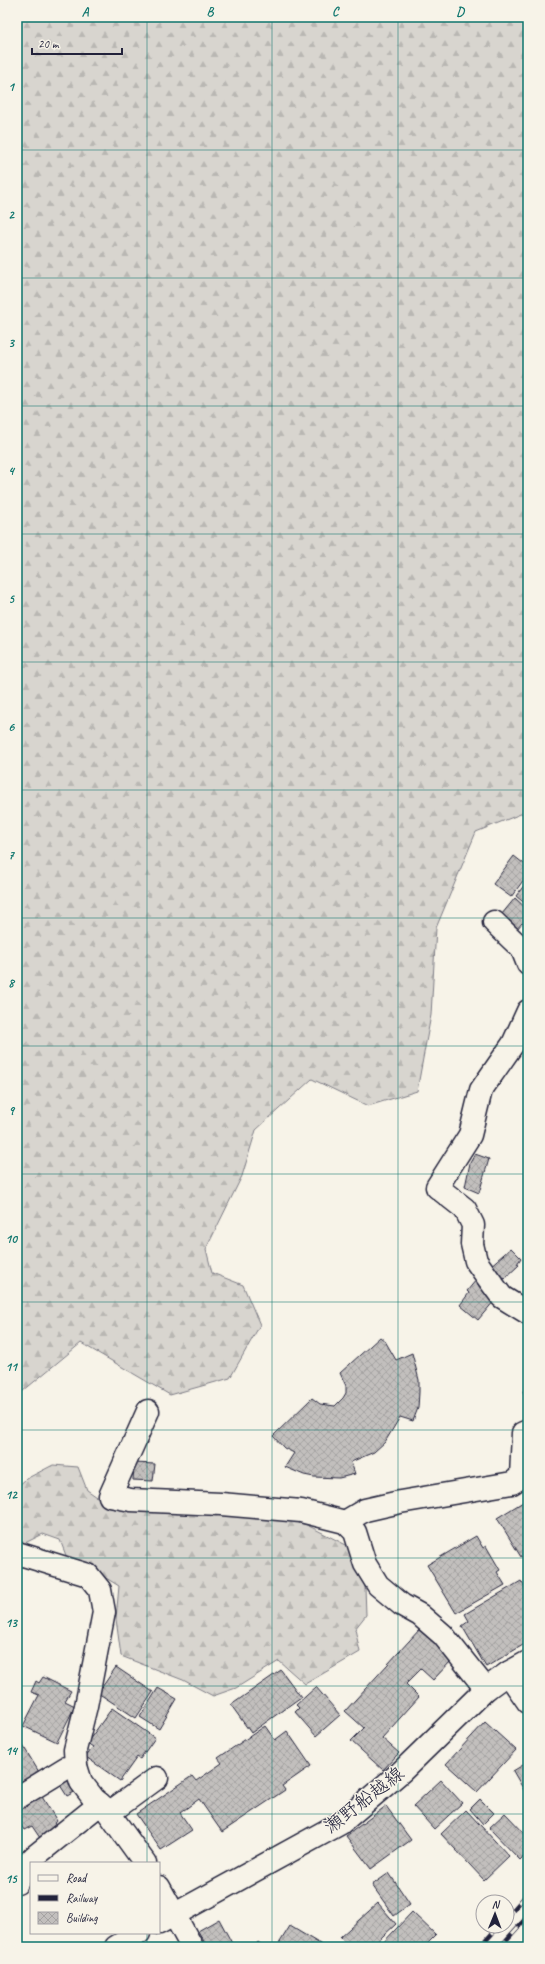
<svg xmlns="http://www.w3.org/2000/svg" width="545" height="1964" viewBox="0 0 545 1964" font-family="Caveat,'Klee One',sans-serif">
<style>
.forest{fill:url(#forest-firs);stroke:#7d7c85}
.building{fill:url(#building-cross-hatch);stroke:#22223b}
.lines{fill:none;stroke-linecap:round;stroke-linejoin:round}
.minor-casing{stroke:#22223b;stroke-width:25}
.major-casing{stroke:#22223b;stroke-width:25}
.minor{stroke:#f7f3e8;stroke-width:22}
.major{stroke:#f7f3e8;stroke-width:22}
.rail-casing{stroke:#22223b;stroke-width:4.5}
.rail{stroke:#f7f3e8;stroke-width:3;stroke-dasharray:9;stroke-linecap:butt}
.grid{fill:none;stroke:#0f766e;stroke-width:1;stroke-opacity:0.55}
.labels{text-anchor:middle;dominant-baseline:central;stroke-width:3;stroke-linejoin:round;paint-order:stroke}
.street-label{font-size:19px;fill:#22223b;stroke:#f7f3e8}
.neatline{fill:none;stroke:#0f766e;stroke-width:1.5}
.grid-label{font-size:13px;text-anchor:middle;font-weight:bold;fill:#0f766e}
</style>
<defs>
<pattern id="forest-firs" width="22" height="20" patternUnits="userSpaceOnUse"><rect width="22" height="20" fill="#d8d5cf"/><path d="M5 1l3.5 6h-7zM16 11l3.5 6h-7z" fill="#b9b7b3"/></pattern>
<pattern id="building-cross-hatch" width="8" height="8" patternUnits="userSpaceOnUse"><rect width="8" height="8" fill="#c2bfbd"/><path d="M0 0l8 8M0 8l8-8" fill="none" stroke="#a6a4a3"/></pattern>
</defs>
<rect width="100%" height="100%" fill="#f7f3e8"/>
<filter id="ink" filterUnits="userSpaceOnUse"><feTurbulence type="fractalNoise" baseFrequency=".025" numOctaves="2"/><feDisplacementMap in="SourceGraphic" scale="8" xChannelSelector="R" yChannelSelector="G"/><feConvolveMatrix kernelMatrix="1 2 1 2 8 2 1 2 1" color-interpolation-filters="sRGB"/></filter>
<g filter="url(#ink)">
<g class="forest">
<polygon points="17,17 528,17 528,811 476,832 436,928 431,1015 417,1091 368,1106 312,1079 256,1130 242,1176 206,1249 212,1273 243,1285 260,1325 230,1378 170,1395 81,1343 17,1396"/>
<polygon points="53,1465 78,1467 87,1490 113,1508 171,1513 257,1511 307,1525 350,1547 365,1587 366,1615 355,1629 360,1652 305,1684 279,1661 236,1688 213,1696 183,1680 121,1656 116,1619 119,1586 93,1570 67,1558 60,1540 43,1534 17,1547 17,1487 26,1479"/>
</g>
<g class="building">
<polygon points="514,856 528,867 528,874 511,897 493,884"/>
<polygon points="525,884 528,886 528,906 516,896"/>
<polygon points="515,898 528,910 528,923 525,926 522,923 513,934 497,920"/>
<polygon points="475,1154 489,1159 479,1193 465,1187 470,1163"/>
<polygon points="511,1248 521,1258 517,1264 519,1265 503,1280 489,1267"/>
<polygon points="481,1274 500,1294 478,1320 460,1305 469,1293 467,1291"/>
<polygon points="380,1337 385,1341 396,1360 412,1353 419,1380 419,1392 418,1408 413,1421 400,1417 385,1442 374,1452 351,1462 355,1474 339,1478 314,1477 304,1475 285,1467 294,1453 284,1448 273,1436 312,1398 320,1404 335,1406 343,1398 346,1393 346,1386 340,1373"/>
<polygon points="528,1389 528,1403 523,1391"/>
<polygon points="134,1463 155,1464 153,1481 133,1480"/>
<polygon points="528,1499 528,1552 521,1557 497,1518"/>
<polygon points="476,1536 483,1548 486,1546 500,1570 497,1572 505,1585 456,1613 427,1565"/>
<polygon points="521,1581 528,1592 528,1642 486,1667 462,1626 469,1621 465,1614"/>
<polygon points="420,1629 453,1659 433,1680 421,1669 406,1684 419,1697 382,1738 399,1753 383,1770 351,1741 364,1728 345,1711"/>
<polygon points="116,1667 153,1692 136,1718 98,1693"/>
<polygon points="281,1670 301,1697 251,1733 231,1705"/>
<polygon points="43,1677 71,1691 65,1701 75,1706 57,1742 23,1726 39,1695 31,1692 36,1681 39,1683"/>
<polygon points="316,1687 340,1715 316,1736 295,1712 299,1708 296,1705"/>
<polygon points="158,1688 177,1699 159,1729 140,1717"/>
<polygon points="112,1708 155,1738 140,1759 137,1757 120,1781 86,1757 93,1747 87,1743"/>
<polygon points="485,1722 516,1750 477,1792 446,1764"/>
<polygon points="265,1726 275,1740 287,1731 311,1766 282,1786 285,1790 222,1832 199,1799 180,1813 192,1830 161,1850 136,1814 192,1776 196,1781 222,1763 218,1758"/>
<polygon points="22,1744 39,1772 30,1777 33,1782 17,1791 17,1747"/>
<polygon points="528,1762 528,1797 513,1771"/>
<polygon points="69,1772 80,1789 67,1796 56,1779"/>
<polygon points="441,1780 462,1803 434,1829 413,1806"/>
<polygon points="39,1792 57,1821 54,1823 57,1827 40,1838 32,1826 24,1830 17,1819 17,1807"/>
<polygon points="480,1799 494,1813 483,1824 470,1809"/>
<polygon points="386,1806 411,1840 371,1869 346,1836"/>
<polygon points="466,1810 509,1856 484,1880 441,1834"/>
<polygon points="505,1813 528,1837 528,1852 520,1860 489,1828"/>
<polygon points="389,1873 410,1904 394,1916 372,1885"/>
<polygon points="378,1903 396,1924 371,1947 349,1947 340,1937"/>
<polygon points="412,1912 436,1935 424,1947 379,1947"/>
<polygon points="219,1919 234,1947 207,1947 198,1931"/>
<polygon points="290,1926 325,1947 277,1947"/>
<polygon points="258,1942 264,1947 254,1947"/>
</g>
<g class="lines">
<g class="minor-casing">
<g id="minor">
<polyline points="494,922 522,949 528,964"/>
<polyline points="528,1011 513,1044 481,1090 470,1135 437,1187 465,1209 473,1225 472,1244 476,1261 488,1278 502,1297 528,1313"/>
<polyline points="148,1411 110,1496 131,1500 221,1504 301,1511 345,1522 355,1532 365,1564 378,1585 402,1605 420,1615 443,1635 486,1689"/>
<polyline points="345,1522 365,1510 400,1502 512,1483 521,1477 523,1433 528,1431"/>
<polyline points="17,1553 88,1575 100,1590 104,1612 86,1706 75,1750 76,1766 81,1782 94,1799 106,1809 145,1863"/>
<polyline points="508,1673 528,1702"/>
<polyline points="17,1798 66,1768 76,1766"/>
<polyline points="109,1813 157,1778"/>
<polyline points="17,1883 26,1865 35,1856 100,1804"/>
<polyline points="159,1887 192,1947"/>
</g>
</g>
<g class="major-casing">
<g id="major">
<polyline points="159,1923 341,1823 402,1771 486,1689 508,1673 528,1662"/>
<polyline points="116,1947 139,1933"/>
</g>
</g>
<use href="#minor" class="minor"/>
<use href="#major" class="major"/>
<g class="rail-casing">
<g id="rail">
<polyline points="507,1917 528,1893"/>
<polyline points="480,1947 499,1926"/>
<polyline points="500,1947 528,1916"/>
</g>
</g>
<use href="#rail" class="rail"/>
</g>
</g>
<path class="grid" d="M147 17V1863M272 17V1947M398 17V1947M17 150H528M17 278H528M17 406H528M17 534H528M17 662H528M17 790H528M17 918H528M17 1046H528M17 1174H528M17 1302H528M17 1430H528M17 1558H528M17 1686H528M17 1814H528M147 1933V1947"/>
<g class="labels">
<g class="street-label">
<text transform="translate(364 1800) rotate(-38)">瀬野船越線</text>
</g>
</g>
<rect width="545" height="1964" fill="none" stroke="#f7f3e8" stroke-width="44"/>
<rect x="30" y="1862" width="130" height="72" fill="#f7f3e8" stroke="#a29fa3"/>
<rect x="38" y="1875" width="20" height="6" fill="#f7f3e8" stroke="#a29fa3"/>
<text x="66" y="1882" font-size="12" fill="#22223b">Road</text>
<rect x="38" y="1895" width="20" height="6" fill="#22223b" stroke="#a29fa3"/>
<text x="66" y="1902" font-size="12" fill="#22223b">Railway</text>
<rect x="38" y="1912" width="20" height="12" fill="url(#building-cross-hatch)" stroke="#a29fa3"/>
<text x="66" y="1922" font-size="12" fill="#22223b">Building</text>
<g transform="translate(495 1914) rotate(1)"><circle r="19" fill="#f7f3e8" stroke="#a29fa3"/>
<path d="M0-3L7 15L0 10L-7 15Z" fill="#22223b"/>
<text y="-6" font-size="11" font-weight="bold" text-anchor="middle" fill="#22223b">N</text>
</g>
<path d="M32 48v6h90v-6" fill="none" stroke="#22223b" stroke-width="2"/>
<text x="38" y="48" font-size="12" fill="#22223b" stroke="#f7f3e8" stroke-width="3" paint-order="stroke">20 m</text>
<rect x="22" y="22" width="501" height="1920" class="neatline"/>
<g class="grid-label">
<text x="85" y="16">A</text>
<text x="210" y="16">B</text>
<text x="335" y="16">C</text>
<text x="460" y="16">D</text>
<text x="11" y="91">1</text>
<text x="11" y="219">2</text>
<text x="11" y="347">3</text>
<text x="11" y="475">4</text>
<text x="11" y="603">5</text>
<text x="11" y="731">6</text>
<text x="11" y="859">7</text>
<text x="11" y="987">8</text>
<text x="11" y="1115">9</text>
<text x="11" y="1243">10</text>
<text x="11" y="1371">11</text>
<text x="11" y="1499">12</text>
<text x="11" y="1627">13</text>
<text x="11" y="1755">14</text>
<text x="11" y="1883">15</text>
</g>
</svg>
